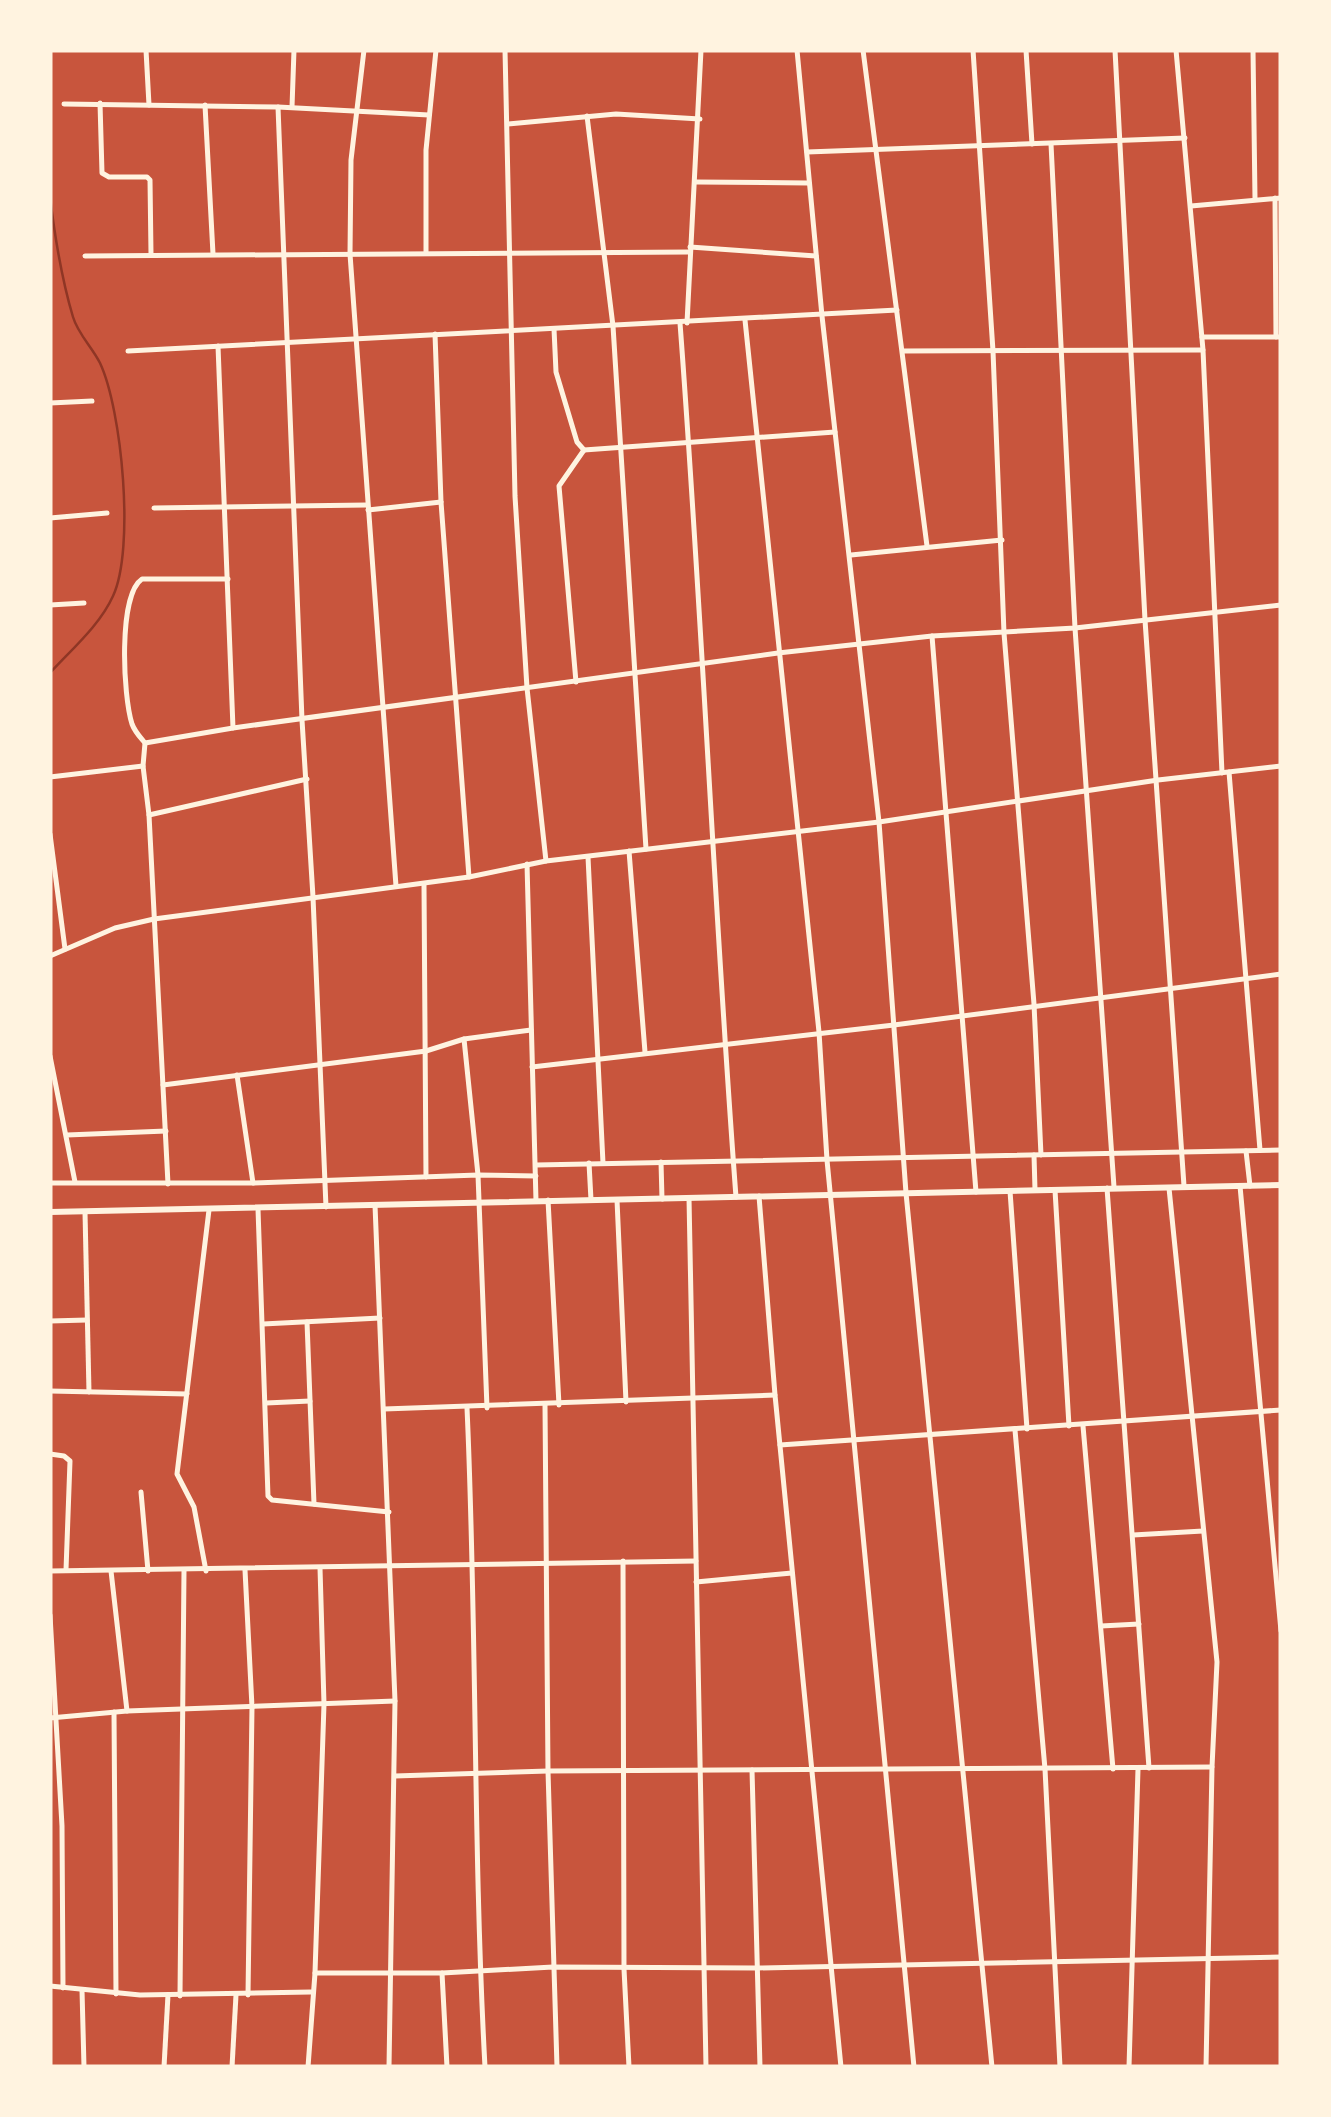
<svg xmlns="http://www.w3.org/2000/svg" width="1331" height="2117" viewBox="0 0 1331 2117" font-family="'Roboto Condensed',sans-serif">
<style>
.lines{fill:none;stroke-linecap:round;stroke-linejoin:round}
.stream{stroke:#8f3625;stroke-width:2.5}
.minor{stroke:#fff3e0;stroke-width:5}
.secondary{stroke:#fff3e0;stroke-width:6}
</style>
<rect width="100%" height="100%" fill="#c8553d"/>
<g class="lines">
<path class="stream" d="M50 197C55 238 61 277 73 317 78 334 92 347 100 363 122 410 135 549 113 596 100 625 72 649 50 673"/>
<g class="minor">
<polyline points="146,50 149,105"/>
<polyline points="364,50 351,160 350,254 396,886"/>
<polyline points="505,50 515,496 527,688 546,861"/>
<polyline points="797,50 822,316 879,822 906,1193 992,2067"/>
<polyline points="863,50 927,546"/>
<polyline points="973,50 993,351 1004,633 1034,1004 1041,1155"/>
<polyline points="1026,50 1032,144"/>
<polyline points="1115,50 1145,620 1184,1186"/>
<polyline points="1176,50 1203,350 1222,773"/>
<polyline points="1253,50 1255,199"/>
<polyline points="100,103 102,173 109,177 147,177 150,180 151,254"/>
<polyline points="64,104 278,107 429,115"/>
<polyline points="205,105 213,254"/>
<polyline points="278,107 302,720 313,897 326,1207"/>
<polyline points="292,107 294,50"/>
<polyline points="587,116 613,326 646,849"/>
<polyline points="508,124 616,114 700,119"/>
<polyline points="1051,144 1075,628 1114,1187"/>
<polyline points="807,152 1185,138"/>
<polyline points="696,182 808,183"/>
<polyline points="1275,198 1276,337"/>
<polyline points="1191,206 1281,198"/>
<polyline points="690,247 816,256"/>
<polyline points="426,253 426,150 436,50"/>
<polyline points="85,256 689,252"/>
<polyline points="745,320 819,1032 827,1160 914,2067"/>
<path d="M680 323C702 614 714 906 736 1197"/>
<polyline points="687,323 701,50"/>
<polyline points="554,329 556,372 577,442 584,450"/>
<polyline points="435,334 441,502 469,877"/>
<polyline points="1202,337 1281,337"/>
<polyline points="218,346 233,728"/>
<polyline points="128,351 897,310"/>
<polyline points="903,351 1203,350"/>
<polyline points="50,403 92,401"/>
<polyline points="584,450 835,432"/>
<polyline points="154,508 367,505"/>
<polyline points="368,510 441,502"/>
<polyline points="50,518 107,513"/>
<polyline points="851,555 1002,540"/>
<polyline points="50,605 84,603"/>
<polyline points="932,636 976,1192"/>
<polyline points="576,682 559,486 584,450"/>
<polyline points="145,743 233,728 778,653 932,636 1075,628 1281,605"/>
<polyline points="1229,772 1260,1150"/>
<polyline points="50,777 143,766"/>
<polyline points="149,815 307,779"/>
<polyline points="50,834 65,949"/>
<polyline points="629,851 645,1052"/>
<polyline points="588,857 603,1163"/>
<polyline points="527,864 536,1201"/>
<polyline points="424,885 426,1177"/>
<polyline points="50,956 115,928 154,919 469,877 546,861 879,822 1158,780 1281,766"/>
<polyline points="464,1039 478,1175 487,1408"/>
<polyline points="50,1056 75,1182"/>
<polyline points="532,1067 894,1025 1281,974"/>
<polyline points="237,1075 253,1183"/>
<polyline points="163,1085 426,1051 464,1039 531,1030"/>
<polyline points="67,1135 166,1131"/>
<polyline points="1246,1151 1250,1186"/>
<polyline points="1034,1155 1035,1190"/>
<polyline points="661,1162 662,1199"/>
<polyline points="589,1163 591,1200"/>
<polyline points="536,1165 1281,1150"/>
<polyline points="50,1183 253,1183 478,1175 536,1176"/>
<path d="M168 1184 149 815 143 766 145 743C140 737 135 732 132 724 123 696 118 595 142 579H228"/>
<polyline points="1240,1186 1281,1631"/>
<polyline points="1107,1188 1149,1768"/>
<polyline points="1169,1188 1217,1662 1212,1767 1206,2067"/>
<polyline points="1055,1190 1069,1426"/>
<polyline points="1010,1191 1027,1429"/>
<polyline points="759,1196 775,1395 841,2067"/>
<polyline points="689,1198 706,2067"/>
<polyline points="548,1200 559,1405"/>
<polyline points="617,1200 626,1402"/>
<polyline points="375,1205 395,1701 389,2067"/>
<polyline points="258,1209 268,1496 272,1500 389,1512"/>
<polyline points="85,1212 89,1392"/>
<polyline points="50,1321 87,1320"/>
<polyline points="307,1322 314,1504"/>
<polyline points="263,1324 380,1318"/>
<polyline points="50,1391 187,1394"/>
<polyline points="266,1403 310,1401"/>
<polyline points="545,1405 548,1771 557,2067"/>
<path d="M467 1408C477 1628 473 1848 485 2067"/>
<polyline points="384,1409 775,1395"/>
<polyline points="1083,1426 1113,1769"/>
<polyline points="1015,1430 1045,1769 1060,2067"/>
<polyline points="780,1445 1281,1410"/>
<polyline points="50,1454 64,1456 70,1461 66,1570"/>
<polyline points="141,1492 148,1571"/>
<polyline points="1133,1535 1203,1531"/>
<polyline points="623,1561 624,1969 629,2067"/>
<polyline points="245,1570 252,1707 248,1995"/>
<polyline points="50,1571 696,1561"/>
<polyline points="111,1571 127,1711"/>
<polyline points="206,1571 194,1507 177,1474 209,1210"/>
<polyline points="696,1582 792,1573"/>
<polyline points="50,1615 62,1826 63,1988"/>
<polyline points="1101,1626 1139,1624"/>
<polyline points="114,1712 116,1994"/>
<polyline points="50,1718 127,1711 395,1701"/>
<polyline points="752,1770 760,2067"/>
<polyline points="395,1776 548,1771 1212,1767"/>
<polyline points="315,1973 442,1973 553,1967 757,1968 1281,1957"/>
<polyline points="442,1973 447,2067"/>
<polyline points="50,1986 140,1995 311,1992"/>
<polyline points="82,1990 84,2067"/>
<polyline points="180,1996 184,1571"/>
<polyline points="164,2067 168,1995"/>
<polyline points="232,2067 236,1995"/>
<polyline points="308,2067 315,1973 324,1704 320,1568"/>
<polyline points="1129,2067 1138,1769"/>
</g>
<polyline class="secondary" points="50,1212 1281,1185"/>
</g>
<rect width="1331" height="2117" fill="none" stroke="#fff3e0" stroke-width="105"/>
</svg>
